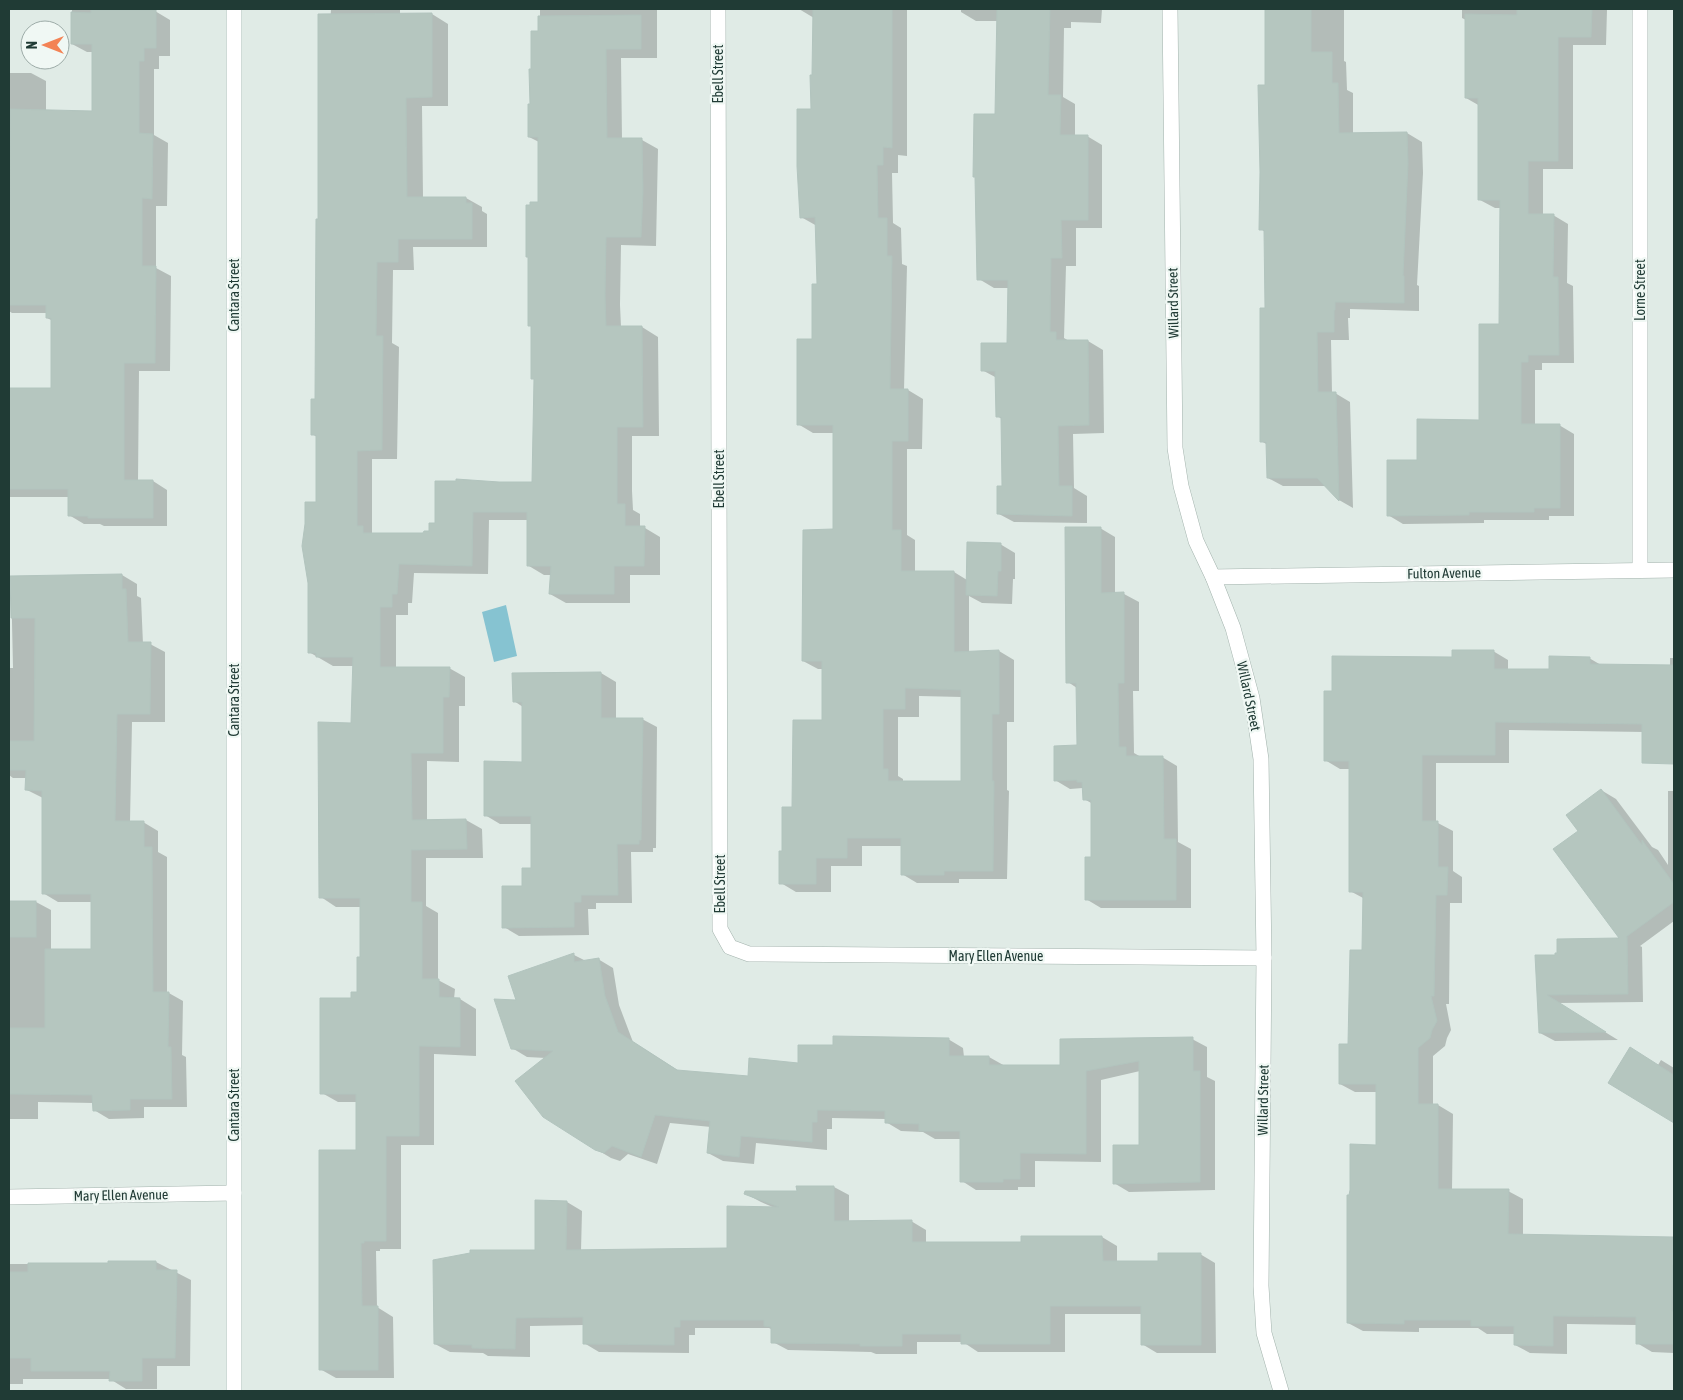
<svg xmlns="http://www.w3.org/2000/svg" width="1683" height="1400" viewBox="0 0 1683 1400" font-family="'Asap Condensed',sans-serif">
<style>
.water{fill:#86c3d1}
.shadow{fill:#0003;fill-rule:evenodd}
.building{fill:#b5c6bf;stroke:#b2c4be;fill-rule:evenodd}
.lines{fill:none;stroke-linecap:round;stroke-linejoin:round}
.street-casing{stroke:#a3b3ad;stroke-width:16}
.secondary-casing{stroke:#9eb7af;stroke-width:16}
.street{stroke:#fff;stroke-width:15}
.secondary{stroke:#fff;stroke-width:15}
.labels{text-anchor:middle;dominant-baseline:central;stroke-width:4.5;stroke-linejoin:round;paint-order:stroke}
.street-label{font-size:14px;fill:#203b35;stroke:#f0f8f4}
</style>
<rect width="100%" height="100%" fill="#e0ebe6"/>
<polygon class="water" points="506,605 517,656 494,662 482,612"/>
<g class="shadow">
<polygon points="72,9 146,9 146,11 155,11 170,20 170,56 159,56 159,69 154,69 154,135 168,143 167,206 156,206 156,268 171,276 170,371 139,371 138,481 153,481 167,490 167,526 104,526 100,524 84,524 69,515 69,497 9,497 9,389 53,389 53,321 47,318 47,313 12,313 9,311 9,73 31,73 46,81 46,111 93,112 93,52 87,52 72,44"/>
<polygon points="331,9 400,9 400,15 432,14 448,24 448,106 422,106 423,198 466,198 482,207 482,211 487,214 487,247 413,247 414,270 393,270 392,343 399,347 397,459 372,459 372,533 425,534 431,532 436,524 499,483 534,483 535,380 533,378 530,258 527,257 539,203 539,142 529,137 533,70 540,32 540,9 657,9 657,58 621,58 622,140 642,140 658,149 656,246 621,245 620,305 621,327 642,327 658,337 659,436 632,436 632,491 633,510 640,514 640,528 645,528 660,537 660,575 630,575 630,603 566,603 550,594 552,575 544,575 529,566 529,520 489,520 488,574 414,573 412,603 408,603 408,615 396,615 396,668 449,668 465,677 465,706 459,706 459,762 427,761 427,821 466,820 482,829 483,858 426,858 426,906 438,913 438,980 455,989 454,999 460,999 476,1009 476,1056 434,1054 434,1145 401,1145 401,1249 380,1249 380,1251 376,1251 377,1307 393,1317 394,1378 336,1378 320,1369 357,1151 357,1102 338,1102 322,1093 352,1000 359,993 362,959 362,907 336,907 321,897 352,724 354,666 333,666 309,652 309,583 317,504 317,437 312,434 316,400 320,220"/>
<path d="M799 9H907V156L898 155V173H892L893 223 901 228 902 264 907 266 904 390H908L923 399 922 449H907V535L915 540V572H954L967 580 1000 544 1015 553V579H1013L1012 604 982 603 969 596V653L999 651 1014 660V722H1007V790L1009 791 1007 879H959V883H917L902 874V846H862V866H831V892H796L781 883 783 853 793 808 823 721V669H818L803 661 835 531V433H813L798 424 813 340 818 286 817 226 801 217 812 110 814 18ZM919 696 962 697V782H903V779L898 776V717H919Z"/>
<polygon points="961,9 1102,9 1101,23 1071,22 1071,28 1064,28 1063,97 1075,104 1075,136 1087,136 1102,145 1102,228 1076,228 1076,266 1066,266 1064,338 1069,341 1088,341 1103,350 1104,433 1073,434 1074,488 1087,496 1087,523 1014,522 999,514 1003,487 1002,419 997,416 997,378 982,370 1008,344 1009,288 994,288 979,279 996,115 998,21 976,21 961,12"/>
<polygon points="1266,9 1344,9 1344,61 1346,62 1347,90 1353,93 1353,134 1407,133 1422,142 1423,173 1417,285 1419,286 1419,311 1350,309 1350,318 1348,318 1349,340 1331,340 1332,393 1335,393 1350,402 1353,508 1339,500 1326,486 1283,486 1268,478 1268,445 1261,441 1266,309 1265,232 1261,229 1266,86"/>
<polygon points="1462,9 1604,9 1607,10 1606,45 1573,45 1573,169 1543,169 1543,215 1553,215 1568,224 1567,283 1573,286 1574,363 1542,363 1542,370 1535,370 1535,425 1559,425 1574,434 1574,516 1549,516 1549,520 1484,520 1484,523 1403,524 1388,515 1418,461 1480,422 1500,325 1501,208 1495,208 1480,200 1480,106 1466,98 1466,20 1462,18"/>
<polygon points="1100,528 1115,537 1115,594 1124,594 1139,602 1139,691 1133,691 1134,753 1141,757 1162,757 1177,766 1178,842 1191,849 1191,908 1101,908 1086,899 1093,858 1093,804 1084,799 1083,788 1070,789 1055,780 1078,746 1077,688 1068,682"/>
<polygon points="122,575 137,584 137,596 141,598 143,644 150,644 165,652 165,722 132,722 130,822 143,822 158,831 158,852 167,857 167,992 183,1001 182,1055 186,1057 187,1107 144,1107 144,1118 109,1119 94,1110 94,1103 38,1102 38,1119 9,1119 9,902 36,902 51,910 51,950 92,950 92,902 58,902 43,893 43,798 27,790 27,778 13,778 9,775 9,668 13,668 11,577"/>
<polygon points="1493,651 1508,660 1508,670 1550,671 1589,658 1601,665 1670,666 1670,658 1674,658 1674,740 1659,740 1645,732 1509,730 1509,763 1436,763 1436,822 1453,831 1453,871 1462,877 1462,903 1450,903 1449,1004 1446,1004 1451,1030 1447,1038 1445,1046 1433,1056 1433,1105 1438,1105 1453,1114 1452,1190 1508,1191 1523,1199 1523,1236 1619,1266 1674,1265 1674,1353 1652,1352 1637,1343 1637,1325 1567,1324 1567,1354 1530,1353 1515,1345 1515,1334 1487,1334 1478,1328 1419,1328 1419,1332 1363,1331 1348,1323 1350,1196 1378,1146 1378,1092 1355,1092 1340,1084 1349,1045 1364,951 1365,899 1350,891 1350,769 1340,769 1325,760 1333,692 1453,659"/>
<polygon points="601,673 616,682 616,719 642,719 657,727 656,848 653,848 653,852 631,852 632,903 596,903 596,909 588,909 589,935 519,936 504,927 533,869 533,824 500,824 485,815 523,763 523,707 514,701"/>
<polygon points="1601,790 1616,799 1652,847 1658,850 1668,865 1668,791 1674,791 1674,921 1640,946 1642,947 1643,1002 1558,1003 1618,1040 1555,1041 1540,1033 1537,957 1556,957 1621,939 1579,831"/>
<polygon points="574,955 586,961 598,959 613,968 619,1005 633,1042 679,1071 749,1077 799,1064 835,1046 948,1039 963,1048 964,1057 989,1057 1005,1066 1061,1066 1192,1039 1207,1047 1207,1077 1215,1081 1215,1190 1129,1192 1114,1183 1140,1146 1140,1071 1101,1080 1101,1162 1035,1161 1035,1187 1018,1187 1018,1190 976,1190 962,1181 962,1139 935,1139 923,1132 901,1131 886,1122 886,1119 832,1118 832,1129 827,1129 827,1150 756,1143 754,1164 723,1161 708,1153 711,1127 670,1123 657,1164 628,1154 620,1161 611,1158 596,1149 546,1058 527,1057 512,1048 518,1002 510,976"/>
<polygon points="1661,1060 1674,1068 1674,1121 1610,1082 1658,1065"/>
<polygon points="834,1187 849,1195 849,1222 911,1221 926,1230 926,1244 1022,1244 1102,1237 1117,1246 1117,1262 1160,1262 1200,1254 1215,1263 1216,1353 1157,1353 1142,1344 1142,1314 1065,1314 1065,1352 978,1352 963,1342 917,1342 917,1354 876,1354 871,1352 788,1350 773,1342 773,1330 769,1328 695,1328 695,1335 689,1335 689,1353 599,1352 584,1343 584,1325 530,1326 530,1357 488,1356 483,1353 450,1352 435,1344 536,1251 567,1202 582,1211 581,1251 729,1249 775,1208 761,1202 746,1194 798,1192"/>
<polygon points="109,1262 156,1262 191,1280 190,1366 157,1366 157,1389 126,1389 110,1379 23,1379 23,1384 9,1384 9,1264 109,1264"/>
</g>
<g class="building">
<path d="M813 9H892V148L883 147V165H877L878 218H887V256H892L890 389H908V441H892V530H901V571H954V652L999 650V714H992V781H994L993 871H944V875H901V838H847V858H816V884H779V851H782V807H792L793 720H822V661H802L803 530 833 529V425H797V339H812V284H817L815 217 800 218 797 166V109H811L810 75H812ZM905 688 961 690V781H888V769H883V709H905Z"/>
<polygon points="997,9 1050,9 1048,95 1061,95 1060,135 1088,135 1088,220 1061,220 1062,258 1051,258 1050,332 1056,332 1056,340 1088,340 1089,425 1058,426 1059,486 1072,486 1072,516 997,514 997,486 1002,486 1001,417 996,417 995,371 981,371 981,343 1007,343 1008,280 977,280 975,177 973,177 974,114 995,114"/>
<polygon points="1265,9 1311,9 1311,52 1332,52 1332,83 1338,83 1339,133 1407,132 1408,163 1403,276 1404,276 1404,303 1335,302 1335,310 1334,310 1334,332 1317,332 1318,392 1336,392 1339,501 1317,478 1267,478 1266,442 1260,442 1260,308 1265,308 1264,230 1259,230 1260,172 1258,85 1265,85"/>
<polygon points="1517,9 1592,9 1591,37 1558,37 1558,161 1528,161 1528,214 1554,214 1553,277 1558,277 1559,355 1528,355 1528,362 1521,362 1521,424 1560,424 1560,508 1534,508 1534,512 1469,512 1469,515 1387,516 1387,460 1417,460 1417,419 1479,420 1479,324 1499,324 1500,200 1478,200 1478,98 1465,98 1465,14 1517,15"/>
<polygon points="91,10 156,10 156,48 144,48 144,61 139,61 139,133 153,134 152,199 142,198 142,266 156,266 155,363 124,363 124,480 153,480 153,518 88,518 88,516 68,516 68,489 9,489 9,388 51,388 51,318 46,318 46,305 9,305 10,109 92,111 92,44 71,44 71,12 91,13"/>
<polygon points="432,13 432,97 406,98 407,197 466,197 466,203 472,203 472,239 398,239 398,262 377,262 376,336 383,336 382,450 357,451 357,526 363,526 363,533 423,533 424,531 429,531 429,523 435,523 435,481 456,481 456,479 499,482 532,482 534,379 531,379 531,326 528,326 528,257 526,257 526,205 530,205 530,202 538,202 538,137 528,137 528,104 530,104 529,69 531,69 531,31 538,31 538,16 641,15 641,49 606,49 607,138 642,138 643,191 641,237 606,237 605,295 606,326 642,326 643,427 617,427 617,504 625,504 625,526 645,526 644,566 614,566 614,594 549,594 551,566 527,566 527,512 473,512 472,566 399,564 397,594 392,594 392,607 380,607 380,667 450,667 449,697 443,697 443,753 411,753 412,820 466,819 467,849 411,850 411,902 422,902 422,979 439,979 439,997 460,998 460,1047 419,1046 419,1136 386,1136 386,1241 364,1241 364,1243 361,1243 362,1306 378,1306 378,1370 319,1370 319,1150 356,1150 356,1094 320,1094 320,998 351,998 351,992 357,992 357,957 360,957 360,898 319,898 318,722 351,723 353,657 316,657 316,653 308,653 308,583 302,546 305,524 305,502 316,502 316,435 311,435 311,399 315,399 316,219 318,219 318,14"/>
<polygon points="1065,527 1101,527 1101,593 1124,592 1124,683 1118,683 1119,747 1126,747 1126,756 1163,756 1164,839 1176,839 1176,900 1085,900 1085,857 1091,857 1091,800 1083,800 1082,782 1077,782 1077,780 1054,781 1054,746 1077,745 1076,683 1066,683"/>
<polygon points="967,542 1001,543 1001,571 998,571 997,596 966,595"/>
<polygon points="122,574 122,589 126,589 128,642 151,642 150,714 117,714 115,821 144,821 144,847 152,847 153,992 169,992 168,1047 171,1047 172,1099 130,1099 130,1110 93,1111 92,1095 9,1094 9,1028 45,1028 45,949 91,949 91,894 42,894 42,791 25,790 26,770 9,770 9,741 34,741 35,618 11,618 10,576"/>
<polygon points="1452,650 1494,650 1494,669 1549,669 1549,656 1590,657 1590,664 1674,665 1674,764 1642,763 1642,724 1495,722 1495,755 1422,755 1422,821 1438,821 1438,867 1448,867 1447,895 1436,895 1434,996 1431,996 1437,1021 1432,1030 1430,1038 1418,1048 1418,1104 1438,1104 1438,1189 1509,1189 1508,1234 1673,1237 1672,1311 1674,1311 1674,1344 1636,1344 1636,1317 1553,1316 1553,1346 1514,1345 1514,1326 1471,1326 1471,1320 1404,1320 1404,1324 1347,1323 1347,1195 1349,1195 1350,1190 1350,1144 1376,1145 1376,1084 1339,1084 1339,1044 1348,1044 1350,950 1362,950 1363,892 1349,892 1349,761 1324,761 1324,691 1332,691 1332,656 1452,657"/>
<polygon points="601,672 601,718 643,718 641,840 639,840 639,844 617,844 618,895 581,895 581,902 574,902 574,927 502,928 502,886 522,886 522,868 531,868 531,816 484,816 484,761 522,762 522,702 513,702 512,673"/>
<polygon points="1601,789 1642,845 1642,840 1674,884 1674,902 1626,937 1627,937 1628,994 1547,995 1606,1032 1539,1033 1535,955 1555,955 1555,953 1557,953 1557,939 1619,938 1553,849 1578,831 1566,815"/>
<rect x="9" y="901" width="27" height="36"/>
<polygon points="574,953 574,962 599,958 605,996 618,1032 677,1070 748,1076 749,1058 798,1063 798,1045 833,1045 833,1036 949,1038 949,1056 989,1056 989,1065 1060,1065 1060,1039 1193,1037 1193,1071 1200,1071 1200,1182 1113,1184 1113,1145 1139,1145 1139,1061 1086,1071 1086,1154 1020,1153 1020,1179 1003,1179 1003,1182 960,1182 960,1131 919,1131 919,1124 885,1123 885,1111 817,1110 817,1122 812,1122 812,1142 741,1136 739,1157 707,1153 710,1121 655,1115 641,1157 612,1146 604,1153 595,1150 543,1117 515,1081 553,1051 511,1049 494,999 516,1000 508,976"/>
<polygon points="1630,1047 1674,1075 1674,1123 1608,1083"/>
<polygon points="796,1186 834,1186 834,1221 912,1220 912,1242 1021,1242 1021,1236 1102,1236 1103,1261 1158,1261 1158,1253 1201,1253 1201,1345 1141,1345 1141,1306 1050,1306 1050,1344 961,1344 961,1334 902,1334 902,1346 860,1346 860,1344 771,1343 771,1327 764,1326 764,1320 680,1320 680,1327 674,1327 674,1345 583,1344 583,1317 516,1318 515,1349 472,1348 472,1345 434,1344 433,1260 470,1253 470,1250 535,1250 535,1200 567,1201 566,1250 727,1248 727,1206 779,1207 744,1194 745,1191 797,1191"/>
<polygon points="108,1261 156,1261 156,1270 177,1270 175,1358 142,1358 142,1381 109,1381 110,1371 31,1371 31,1358 9,1358 9,1272 28,1272 28,1263 108,1263"/>
</g>
<g class="lines">
<g class="street-casing">
<g id="street">
<polyline points="718,9 720,929 730,947 749,954 1264,958"/>
<polyline points="1170,9 1175,448 1181,486 1196,541 1213,577 1233,628 1252,698 1261,759 1264,958 1261,1286 1264,1333 1281,1391"/>
<polyline points="1640,570 1640,9"/>
<polyline points="1213,577 1674,570"/>
<polyline points="9,1197 234,1193"/>
</g>
</g>
<g class="secondary-casing">
<polyline id="secondary" points="234,1391 234,9"/>
</g>
<use href="#street" class="street"/>
<use href="#secondary" class="secondary"/>
</g>
<g class="labels">
<g class="street-label">
<text transform="translate(718 74) rotate(-90)">Ebell Street</text>
<text transform="translate(1640 290) rotate(-90)">Lorne Street</text>
<text transform="translate(234 295) rotate(-90)">Cantara Street</text>
<text transform="translate(1173 303) rotate(-91)">Willard Street</text>
<text transform="translate(719 479) rotate(-90)">Ebell Street</text>
<text transform="translate(1444 573) rotate(-1)">Fulton Avenue</text>
<text transform="translate(1249 696) rotate(78)">Willard Street</text>
<text transform="translate(234 700) rotate(-90)">Cantara Street</text>
<text transform="translate(720 884) rotate(-90)">Ebell Street</text>
<text x="996" y="956">Mary Ellen Avenue</text>
<text transform="translate(1263 1100) rotate(-89)">Willard Street</text>
<text transform="translate(234 1105) rotate(-90)">Cantara Street</text>
<text transform="translate(121 1195) rotate(-1)">Mary Ellen Avenue</text>
</g>
</g>
<rect width="1683" height="1400" fill="none" stroke="#203b35" stroke-width="20"/>
<g transform="translate(45 45) rotate(270)"><circle r="24" fill="#f0f8f4" stroke="#9daca8"/>
<path d="M0-4L9 19L0 12L-9 19Z" fill="#f38355"/>
<text y="-8" font-size="14" font-weight="bold" text-anchor="middle" fill="#203b35">N</text>
</g>
</svg>
